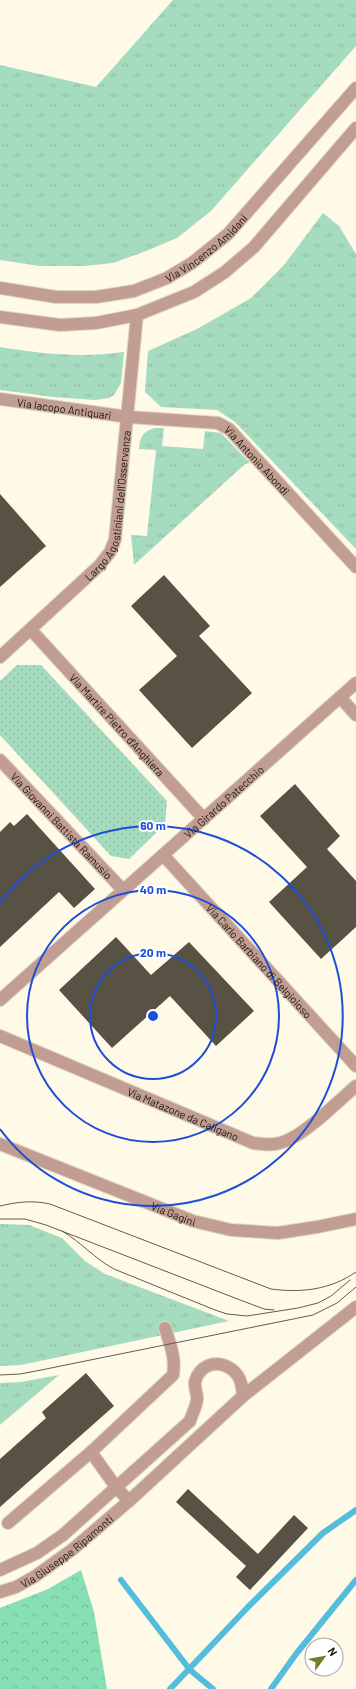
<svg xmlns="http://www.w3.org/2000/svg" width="356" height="1689" viewBox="0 0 356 1689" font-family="Barlow,sans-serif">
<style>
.grass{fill:url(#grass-tufts)}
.forest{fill:url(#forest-crowns)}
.park{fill:url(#park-dots)}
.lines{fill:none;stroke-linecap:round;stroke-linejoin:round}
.stream{stroke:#55bddc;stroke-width:6}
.building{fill:#575243}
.minor-casing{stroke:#dad5c5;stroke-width:14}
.minor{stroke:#c29d92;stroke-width:12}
.tram{stroke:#605c53;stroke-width:1}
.ring{fill:none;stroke:#1d4ed8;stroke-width:2}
.labels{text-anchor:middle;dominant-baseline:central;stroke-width:4;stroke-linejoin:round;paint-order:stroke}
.street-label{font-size:11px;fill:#191711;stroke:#fff}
.centre{fill:#1d4ed8;stroke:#fff;stroke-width:2}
.ring-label{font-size:12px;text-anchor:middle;font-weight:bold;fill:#1d4ed8;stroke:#fff;stroke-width:4;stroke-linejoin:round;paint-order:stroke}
</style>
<defs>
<pattern id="grass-tufts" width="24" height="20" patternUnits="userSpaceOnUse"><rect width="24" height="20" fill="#a5dcbf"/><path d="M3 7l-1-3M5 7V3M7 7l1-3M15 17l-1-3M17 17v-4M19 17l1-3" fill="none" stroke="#8dbca3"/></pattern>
<pattern id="forest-crowns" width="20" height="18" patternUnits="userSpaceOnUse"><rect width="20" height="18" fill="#87dfb4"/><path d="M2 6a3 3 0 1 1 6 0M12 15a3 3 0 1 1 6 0" fill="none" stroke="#74bf9a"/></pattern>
<pattern id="park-dots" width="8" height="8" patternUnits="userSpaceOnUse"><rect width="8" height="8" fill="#a5dcbf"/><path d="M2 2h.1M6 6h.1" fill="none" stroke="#8dbca3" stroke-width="1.8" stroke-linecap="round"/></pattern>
</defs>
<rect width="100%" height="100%" fill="#fff9e7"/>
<g class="grass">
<polygon points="173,0 356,0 356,46 211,211 177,238 146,251 113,263 84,266 40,266 0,260 0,65 96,87"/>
<polygon points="323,213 339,226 356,254 356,549 235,422 217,410 161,407 145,392 148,351 197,329 251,298 284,265"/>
<path d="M0 347C44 354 80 358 124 352L121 383 114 395 109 398 95 400 53 397 0 390Z"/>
<path d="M155 428H164L162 446 203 449 205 431 221 433 250 463 245 464 134 565 131 535 147 536 156 450 139 449C140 437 143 431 155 428Z"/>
<polygon points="0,1224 29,1225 62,1238 85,1261 105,1274 229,1321 21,1365 0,1366"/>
<polygon points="59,1375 0,1425 0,1383 21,1382"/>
</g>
<polygon class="forest" points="81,1570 94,1612 107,1689 0,1689 0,1608 48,1589"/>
<polygon class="park" points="17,665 41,665 167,801 165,824 129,859 111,856 0,735 0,681"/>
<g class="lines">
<g class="stream">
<polyline points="121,1580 190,1670 213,1689"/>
<polyline points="170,1689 248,1607 323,1533 356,1510"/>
<polyline points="271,1689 296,1654 356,1580"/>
</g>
</g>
<g class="building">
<polygon points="0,494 46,546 0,587"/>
<polygon points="164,575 210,626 199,636 252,693 192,748 139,690 177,656 131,606"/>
<polygon points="295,784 340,836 327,849 356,881 356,927 321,959 269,902 307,867 260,816"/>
<polygon points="27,814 95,889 74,908 59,892 0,947 0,832 10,822 14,826"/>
<polygon points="116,937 151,975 189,942 254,1011 216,1046 170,996 112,1048 59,990"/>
<polygon points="86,1373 114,1406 0,1507 0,1459 46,1418 42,1412"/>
<polygon points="188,1489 258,1554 294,1515 308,1528 250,1590 236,1577 246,1566 176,1502"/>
</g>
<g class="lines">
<g class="minor-casing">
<g id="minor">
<path id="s1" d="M0 288 56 297H96L134 291 167 278 192 263 228 234 356 88"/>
<polyline points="0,317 60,325 96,323 137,315 194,292 225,272 254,247 356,128"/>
<path id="s2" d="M0 399 128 417 218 423 229 429 356 567"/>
<path id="s3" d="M31 630 204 819"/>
<path id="s4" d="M0 657 99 566 110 552 115 540 137 315"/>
<polyline points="340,697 356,715"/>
<path id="s5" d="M0 760 123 890"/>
<path id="s6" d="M163 855 356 1066"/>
<path id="s7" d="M0 1000 356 683"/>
<path id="s8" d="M0 1036 253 1143C263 1144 273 1146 283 1142 304 1136 338 1101 356 1086"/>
<path id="s9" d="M0 1144 193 1221 231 1230 278 1233 317 1227 356 1219"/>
<polyline points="91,1452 116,1487 129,1501"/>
<path d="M8 1523 91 1452 173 1375C176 1358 170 1344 165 1328"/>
<path d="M0 1570 37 1553 63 1535 190 1421C192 1414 196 1407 197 1400 198 1395 194 1388 195 1382 199 1366 214 1360 228 1367 240 1373 242 1384 243 1396"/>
<path id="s10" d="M0 1592 16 1587 34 1577 73 1549 129 1501 243 1396 356 1307"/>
</g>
</g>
<use href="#minor" class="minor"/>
<g class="tram">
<path d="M0 1206C17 1202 32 1200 50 1204L271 1289C301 1293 330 1290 356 1272"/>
<polyline points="0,1219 25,1219 46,1225 235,1298 264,1309 274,1310"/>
<path d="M62 1231C81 1242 95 1259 114 1269L215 1310 227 1314 247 1316 298 1308 318 1303 331 1296 350 1280"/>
<polyline points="0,1375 20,1374 36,1371 313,1315 337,1303 356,1287"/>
</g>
</g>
<g class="ring">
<circle cx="153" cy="1016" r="63"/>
<circle cx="153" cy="1016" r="126"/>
<path d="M0 903A190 190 0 1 1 0 1129"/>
</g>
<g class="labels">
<g class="street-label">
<text stroke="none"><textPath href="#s1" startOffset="220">Via Vincenzo Amidani</textPath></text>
<text stroke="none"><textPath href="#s2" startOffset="65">Via Iacopo Antiquari</textPath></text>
<text stroke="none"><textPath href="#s2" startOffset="274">Via Antonio Abondi</textPath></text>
<text stroke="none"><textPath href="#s4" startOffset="196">Largo Agostiniani dell'Osservanza</textPath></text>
<text stroke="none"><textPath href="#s3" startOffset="128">Via Martire Pietro d'Anghiera</textPath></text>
<text stroke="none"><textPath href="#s7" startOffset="299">Via Girardo Patecchio</textPath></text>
<text stroke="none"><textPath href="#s5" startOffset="90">Via Giovanni Battista Ramusio</textPath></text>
<text stroke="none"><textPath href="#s6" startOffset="143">Via Carlo Barbiano di Belgioioso</textPath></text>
<text stroke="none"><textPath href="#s8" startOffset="199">Via Matazone da Caligano</textPath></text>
<text stroke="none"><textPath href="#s9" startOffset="187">Via Gagini</textPath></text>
<text stroke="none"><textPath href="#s10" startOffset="79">Via Giuseppe Ripamonti</textPath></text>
</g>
</g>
<circle cx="153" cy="1016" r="6" class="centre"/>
<g class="ring-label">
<text x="153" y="830">60 m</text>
<text x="153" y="894">40 m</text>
<text x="153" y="957">20 m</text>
</g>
<g transform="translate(324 1657) rotate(58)"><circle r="19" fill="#ffffff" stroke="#a3a2a0"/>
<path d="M0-3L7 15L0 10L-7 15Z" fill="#6e7e2d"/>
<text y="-6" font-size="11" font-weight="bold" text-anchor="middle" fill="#191711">N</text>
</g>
</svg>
